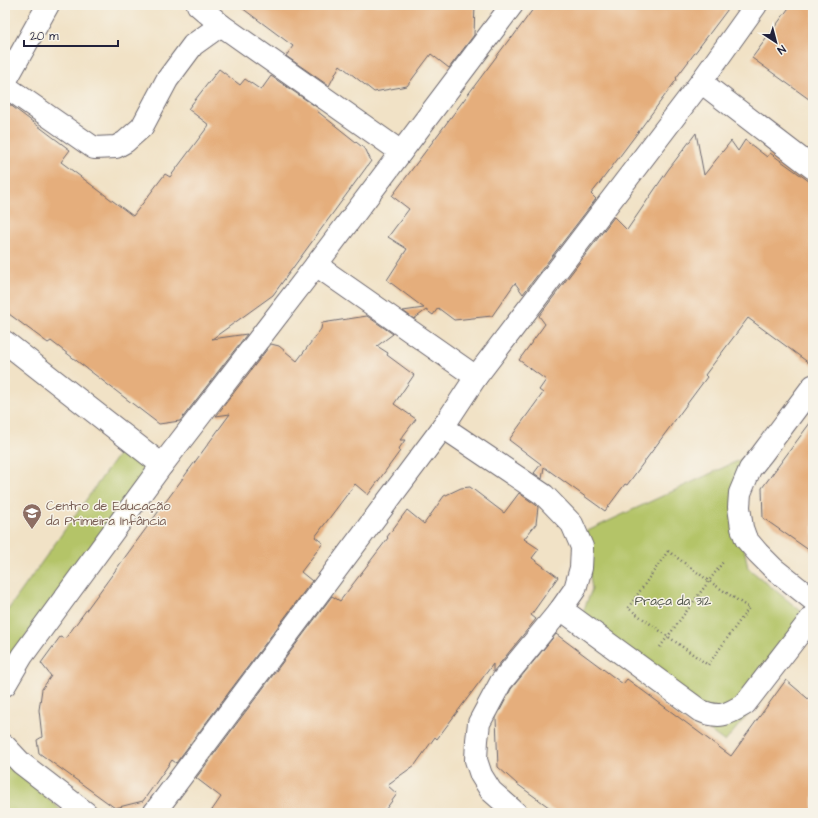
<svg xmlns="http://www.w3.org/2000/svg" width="818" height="818" viewBox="0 0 818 818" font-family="'Architects Daughter',sans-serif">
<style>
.green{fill:#b4c467;stroke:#6b7351}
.building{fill:#e5ae7c}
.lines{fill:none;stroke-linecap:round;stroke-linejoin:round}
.street-casing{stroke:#6a656c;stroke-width:24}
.path{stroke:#6a656c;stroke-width:2.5;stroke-dasharray:1 3;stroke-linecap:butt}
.street{stroke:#fff;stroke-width:22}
.labels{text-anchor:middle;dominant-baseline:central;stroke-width:3;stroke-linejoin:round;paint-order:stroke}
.education-label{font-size:13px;fill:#785e54;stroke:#f7f3e8;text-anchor:start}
.park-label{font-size:13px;fill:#4e5348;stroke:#f7f3e8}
</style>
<rect width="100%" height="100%" fill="#f7f3e8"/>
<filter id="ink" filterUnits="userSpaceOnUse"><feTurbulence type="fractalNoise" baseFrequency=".025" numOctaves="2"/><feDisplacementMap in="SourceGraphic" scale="8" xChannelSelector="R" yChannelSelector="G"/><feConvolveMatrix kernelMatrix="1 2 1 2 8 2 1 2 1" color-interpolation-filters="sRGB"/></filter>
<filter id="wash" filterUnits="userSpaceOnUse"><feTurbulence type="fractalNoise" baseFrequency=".012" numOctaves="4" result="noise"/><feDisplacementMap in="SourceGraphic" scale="16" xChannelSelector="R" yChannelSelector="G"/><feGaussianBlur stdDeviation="0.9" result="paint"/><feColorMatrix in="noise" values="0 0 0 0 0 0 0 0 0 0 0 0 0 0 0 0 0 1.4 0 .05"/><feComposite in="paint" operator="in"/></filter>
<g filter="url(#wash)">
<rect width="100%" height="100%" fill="#f1e2c6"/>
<g class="green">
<polygon points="125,445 148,469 5,665 5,614"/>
<polygon points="746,457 735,501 748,568 813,621 813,634 725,742 575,632 592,589 583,533"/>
<polygon points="5,759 64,813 5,813"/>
</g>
<g id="blocks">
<g class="building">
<polygon points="238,5 475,5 474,35 449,68 431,54 407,86 374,92 340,65 329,86 286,56 293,46"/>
<polygon points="536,5 731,5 676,78 677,79 638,132 599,184 591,194 596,199 523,294 515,283 492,316 454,320 438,308 433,315 426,310 414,319 403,311 424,308 387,280 407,249 388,237 409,209 392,196 511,37 512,38"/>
<polygon points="791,5 813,5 813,102 752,58"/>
<polygon points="219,69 240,85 245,79 261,90 271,76 318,108 317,111 366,150 371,161 273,295 212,339 247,334 180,421 159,424 51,341 48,343 5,311 5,101 70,150 61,162 133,216 165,174 170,177 209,125 188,109"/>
<polygon points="696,133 704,175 731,141 738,151 745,140 767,157 770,153 813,184 813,366 748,318 705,375 707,377 627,485 625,484 605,511 544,467 542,479 534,473 541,464 509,440 543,393 539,390 546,380 519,360 545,324 539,316 614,217 627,230 668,170"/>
<polygon points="367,316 393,334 377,346 388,353 387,355 414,375 394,404 416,419 400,440 405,440 398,450 400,451 368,495 355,484 315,537 323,543 301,572 312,581 176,763 172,760 143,801 115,808 39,753 37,740 42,737 39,710 42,689 51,676 41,663 60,637 65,639 230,414 216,416 271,344 279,346 297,361 321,329 322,323"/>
<polygon points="813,419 813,553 763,518 762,488"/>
<polygon points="470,487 504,513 519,493 536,505 538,507 536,524 524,539 539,549 532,558 558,577 531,615 536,619 493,672 493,664 437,739 435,737 415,765 387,785 397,794 383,813 210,813 221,797 196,778 332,596 340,601 388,538 387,537 407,510 424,524 444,496 461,488"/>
<polygon points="556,634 623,684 627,679 731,756 786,680 813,703 813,813 557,813 517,784 498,767 496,718 511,689"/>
</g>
</g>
</g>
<g filter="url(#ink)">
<use href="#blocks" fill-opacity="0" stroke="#6a656c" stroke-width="1"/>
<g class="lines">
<g class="street-casing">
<g id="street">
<polyline points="198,5 221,25"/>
<polyline points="5,82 48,5"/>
<polyline points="701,82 813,168"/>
<polyline points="5,86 94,148 116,147 125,142 142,127 167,80 193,45 221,25 401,152"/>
<polyline points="316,265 476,377"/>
<polyline points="5,342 162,465"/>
<polyline points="813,386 762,454 750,469 740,493 739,507 742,528 746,539 758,553 773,568 813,600"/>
<polyline points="443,427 544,495 572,524 582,547 581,568 575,589 561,609 501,682 479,723 477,740 476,760 481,775 491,791 516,813"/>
<path d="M561 609 699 710C719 719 727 715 745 704L813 616"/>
<polyline points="5,685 22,656 162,465 316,265 512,5"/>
<polyline points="5,746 21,763 86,813"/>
<polyline points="154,813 443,427 476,377 701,82 756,5"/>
</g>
</g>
<g class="path">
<polygon points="668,551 709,581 749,608 708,665 628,608"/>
<polyline points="660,647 723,562"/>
</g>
<use href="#street" class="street"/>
</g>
</g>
<defs>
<g id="school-pin" transform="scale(1)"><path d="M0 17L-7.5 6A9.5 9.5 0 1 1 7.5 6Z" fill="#8d6e63" stroke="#f7f3e8"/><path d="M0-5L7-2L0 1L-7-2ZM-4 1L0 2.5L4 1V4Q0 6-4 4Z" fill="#fff"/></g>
</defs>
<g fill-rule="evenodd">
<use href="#school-pin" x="32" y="513"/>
</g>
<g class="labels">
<g class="education-label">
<text x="46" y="506">Centro de Educação<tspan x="46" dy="15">da Primeira Infância</tspan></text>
</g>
<g class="park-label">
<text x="673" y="601">Praça da 312</text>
</g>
</g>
<rect width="818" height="818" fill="none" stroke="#f7f3e8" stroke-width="20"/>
<g transform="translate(776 42) rotate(144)" stroke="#f7f3e8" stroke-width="3" paint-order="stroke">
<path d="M0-3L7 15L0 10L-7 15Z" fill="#22223b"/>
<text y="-6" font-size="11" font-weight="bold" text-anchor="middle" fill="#22223b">N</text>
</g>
<path d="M24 40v6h94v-6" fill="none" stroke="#22223b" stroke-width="2"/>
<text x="30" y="40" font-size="12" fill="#22223b" stroke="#f7f3e8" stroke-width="3" paint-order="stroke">20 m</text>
</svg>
